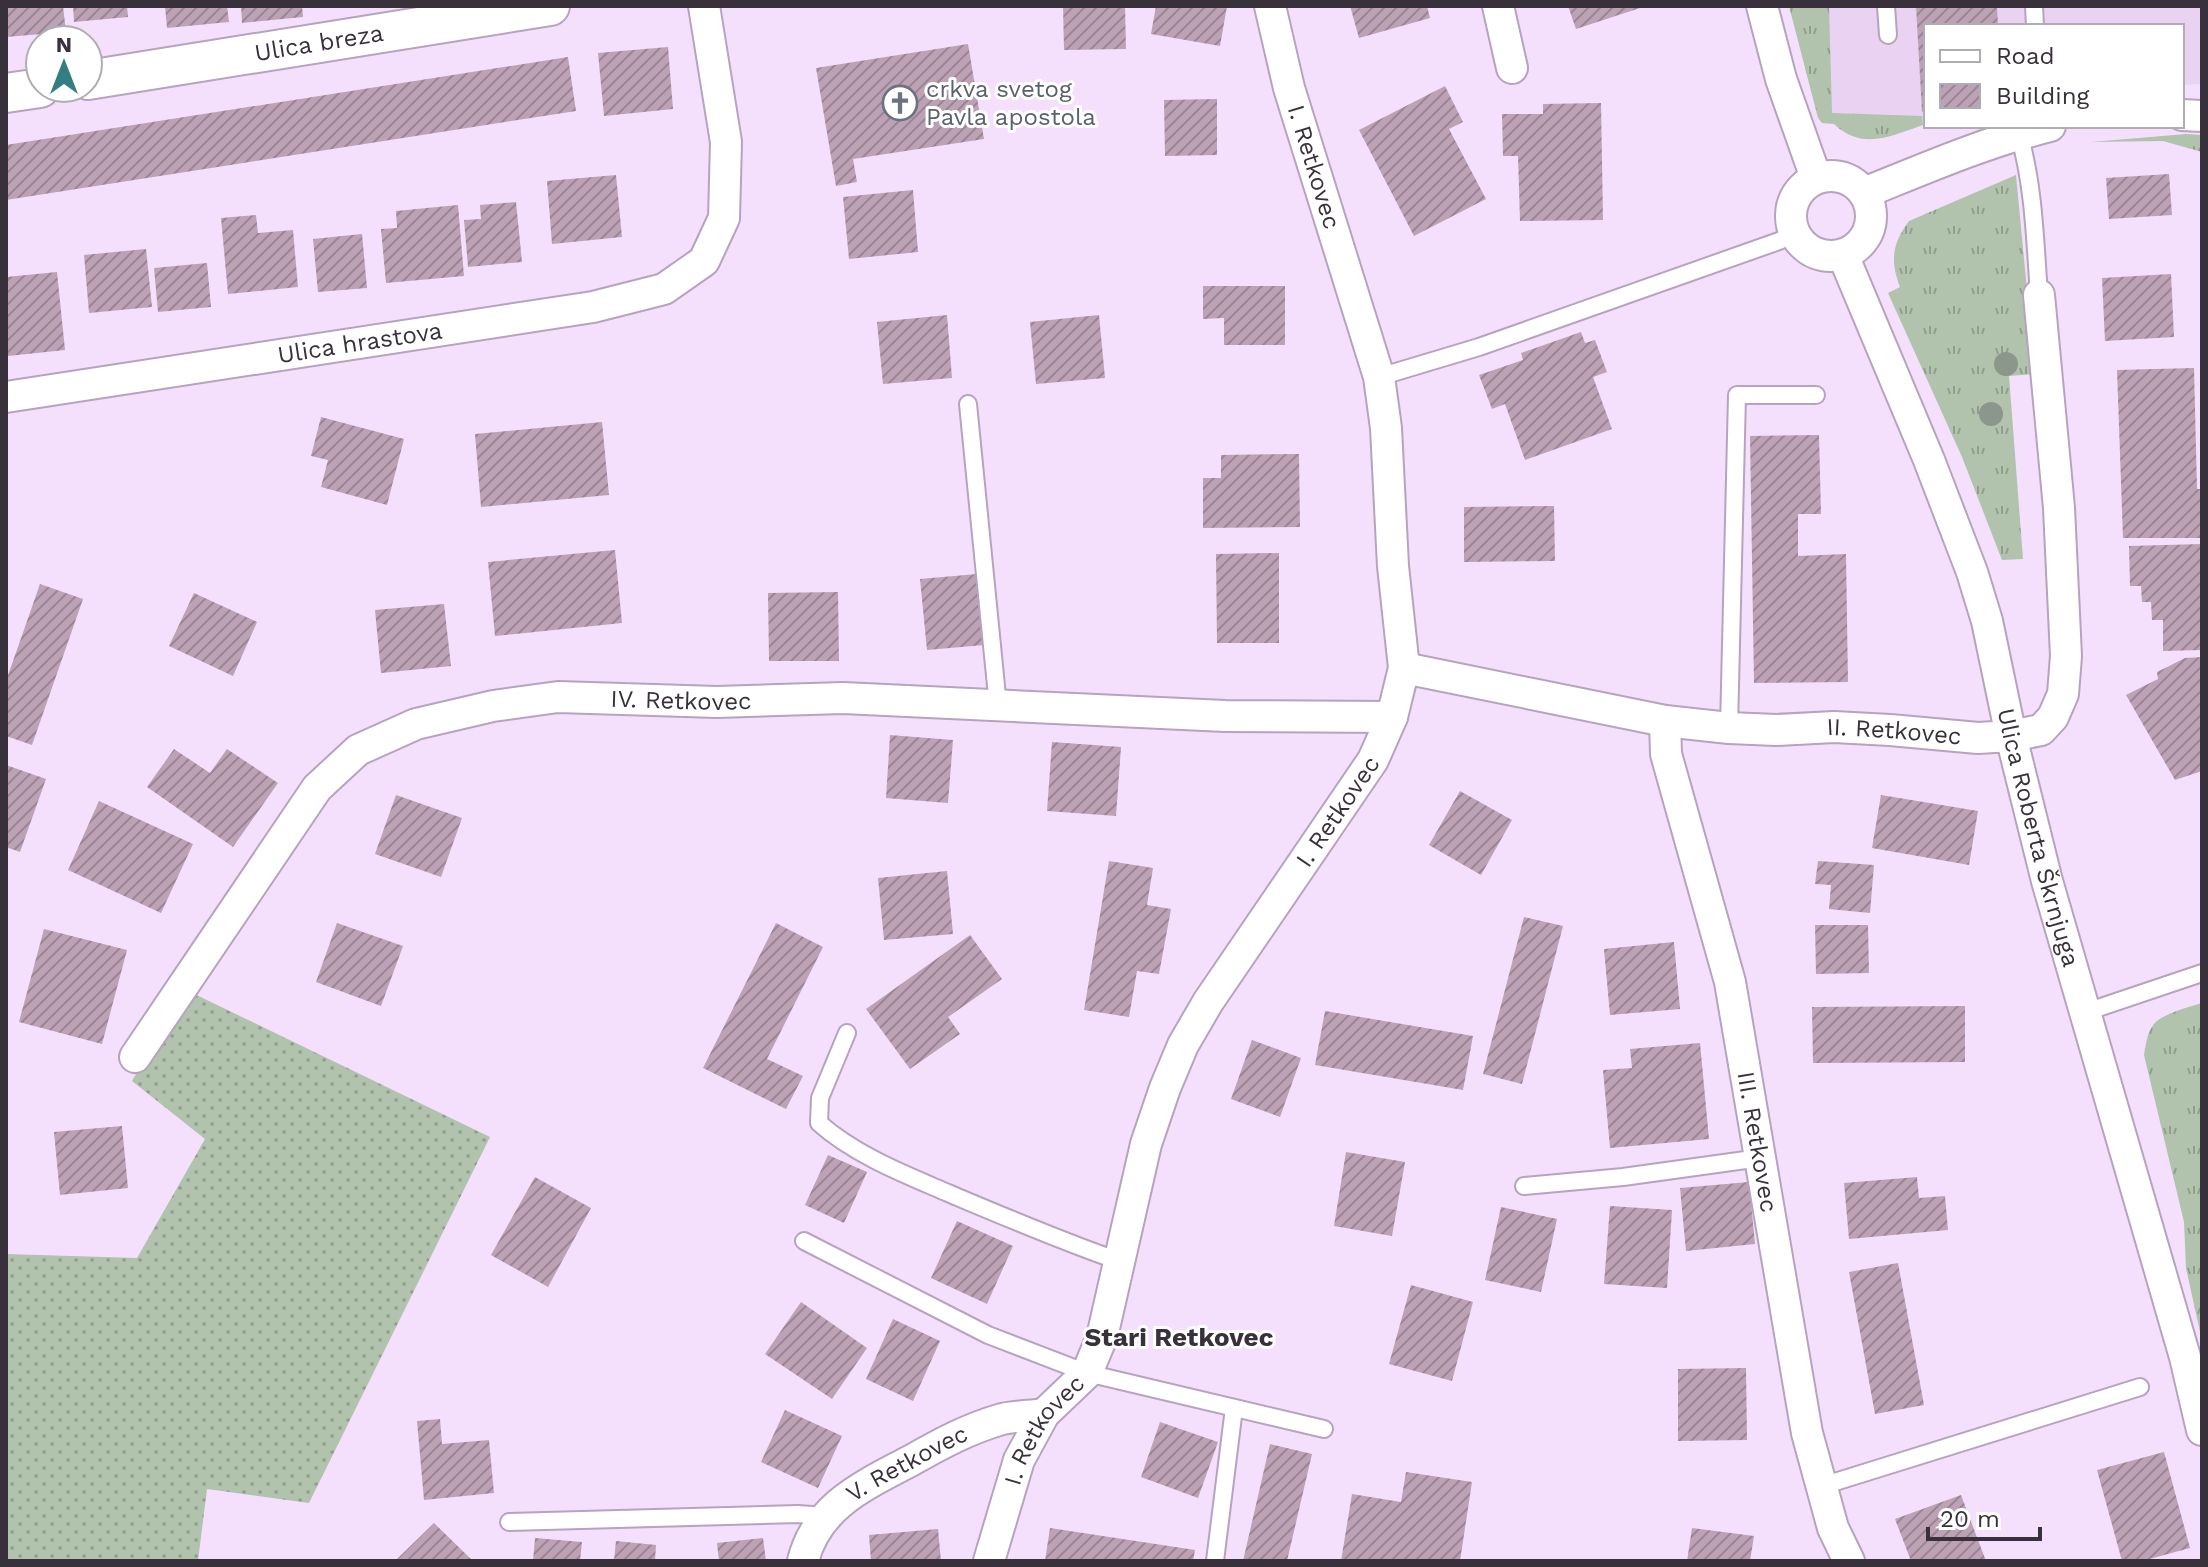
<svg xmlns="http://www.w3.org/2000/svg" width="2208" height="1567" viewBox="0 0 2208 1567" font-family="'Work Sans',sans-serif">
<style>
.built{fill:#ead2f3}
.grass{fill:url(#grass-tufts)}
.garden{fill:url(#garden-dots)}
.building{fill:url(#building-hatch)}
.lines{fill:none;stroke-linecap:round;stroke-linejoin:round}
.service-casing{stroke:#b6a3bd;stroke-width:20}
.minor-casing{stroke:#b6a3bd;stroke-width:34}
.tertiary-casing{stroke:#b6a3bd;stroke-width:42}
.service{stroke:#fff;stroke-width:16}
.minor{stroke:#fff;stroke-width:30}
.tertiary{stroke:#fff;stroke-width:38}
.tree{fill:#8b978b}
.labels{text-anchor:middle;dominant-baseline:central;stroke-width:6;stroke-linejoin:round;paint-order:stroke}
.street-label{font-size:24px;fill:#38313b;stroke:#fff}
.worship-label{font-size:24px;fill:#5b616d;stroke:#fff;text-anchor:start}
.neighbourhood-label{font-size:26px;font-weight:bold;fill:#38313b;stroke:#fff}
</style>
<defs>
<pattern id="grass-tufts" width="24" height="20" patternUnits="userSpaceOnUse" patternTransform="scale(2)"><rect width="24" height="20" fill="#b1c2ad"/><path d="M3 7l-1-3M5 7V3M7 7l1-3M15 17l-1-3M17 17v-4M19 17l1-3" fill="none" stroke="#919e8e"/></pattern>
<pattern id="garden-dots" width="8" height="8" patternUnits="userSpaceOnUse" patternTransform="scale(2)"><rect width="8" height="8" fill="#b1c2ad"/><path d="M2 2h.1M6 6h.1" fill="none" stroke="#919e8e" stroke-width="1.8" stroke-linecap="round"/></pattern>
<pattern id="building-hatch" width="6" height="6" patternUnits="userSpaceOnUse" patternTransform="scale(2)"><rect width="6" height="6" fill="#bda2b6"/><path d="M-1 1l2-2M0 6l6-6M5 7l2-2" fill="none" stroke="#9b8595"/></pattern>
</defs>
<rect width="100%" height="100%" fill="#f4e0fc"/>
<polygon class="built" points="1820,6 2202,6 2202,84 2182,85 2182,26 1926,26 1926,120 1914,123 1831,119"/>
<g class="grass">
<path d="M1789 6H1829L1832 113 1922 116 1923 125C1891 136 1862 151 1834 124L1822 123 1818 118Z"/>
<polygon points="2186,134 2202,135 2202,152 2163,141 2091,142"/>
<path d="M2016 175 2035 374 2009 376 2023 559 2002 560 1962 457 1888 293 1900 287C1890 260 1892 244 1909 221Z"/>
<path d="M2202 1003V1341L2186 1268 2184 1222 2144 1055C2146 1044 2147 1032 2154 1024 2162 1014 2189 1007 2202 1003Z"/>
</g>
<polygon class="garden" points="184,989 490,1137 309,1503 207,1489 198,1561 6,1561 6,1254 137,1258 205,1139 132,1081"/>
<g class="building">
<polygon points="6,6 63,6 66,32 6,37"/>
<polygon points="73,6 127,6 128,17 74,22"/>
<polygon points="165,6 227,6 229,22 167,28"/>
<polygon points="241,6 302,6 303,17 242,23"/>
<polygon points="1063,6 1125,6 1126,49 1064,50"/>
<polygon points="1156,6 1227,6 1220,46 1151,34"/>
<polygon points="1350,6 1427,6 1430,18 1359,38"/>
<polygon points="1568,6 1643,6 1643,7 1576,29"/>
<polygon points="1916,6 1997,6 1998,26 1926,26 1926,111 1922,112"/>
<polygon points="968,44 984,139 853,159 857,182 836,186 816,68"/>
<polygon points="668,47 673,109 604,116 598,53"/>
<polygon points="568,57 576,111 6,200 6,145"/>
<polygon points="1445,86 1463,122 1449,129 1486,199 1414,236 1359,130"/>
<polygon points="1217,99 1217,155 1165,156 1164,100"/>
<polygon points="1601,103 1603,220 1520,221 1518,156 1503,156 1502,114 1543,114 1543,104"/>
<polygon points="2169,174 2172,215 2109,219 2106,178"/>
<polygon points="616,175 622,237 552,244 547,181"/>
<polygon points="913,190 918,252 849,259 843,197"/>
<polygon points="516,202 522,262 468,267 464,220 481,219 480,205"/>
<polygon points="458,205 464,276 386,283 381,229 397,228 396,211"/>
<polygon points="256,215 258,233 293,230 298,287 228,294 221,218"/>
<polygon points="362,234 367,288 318,292 313,239"/>
<polygon points="146,249 152,307 89,313 84,255"/>
<polygon points="207,263 211,307 158,312 154,268"/>
<polygon points="57,272 65,350 8,356 6,277"/>
<polygon points="2171,274 2174,337 2105,341 2102,278"/>
<polygon points="1203,286 1285,286 1285,345 1224,345 1224,318 1203,319"/>
<polygon points="947,315 952,378 883,384 877,322"/>
<polygon points="1099,315 1105,378 1036,384 1030,322"/>
<polygon points="1581,332 1585,343 1595,340 1607,372 1593,377 1612,429 1525,460 1505,404 1492,409 1479,375 1523,360 1521,353"/>
<polygon points="2194,368 2197,489 2202,489 2202,538 2123,538 2117,370"/>
<polygon points="321,417 404,439 387,505 321,487 328,460 311,456"/>
<polygon points="602,422 609,495 481,507 475,434"/>
<polygon points="1819,435 1821,514 1798,514 1798,556 1846,554 1848,682 1754,683 1750,436"/>
<polygon points="1299,454 1300,527 1203,528 1203,478 1221,478 1221,455"/>
<polygon points="1554,506 1555,561 1464,562 1464,507"/>
<polygon points="2202,544 2202,650 2163,651 2163,620 2152,620 2151,602 2142,602 2141,586 2130,586 2129,546"/>
<polygon points="615,550 622,623 495,636 488,562"/>
<polygon points="1279,553 1279,643 1217,643 1216,554"/>
<polygon points="977,574 984,645 927,650 920,579"/>
<polygon points="40,584 83,599 32,745 6,736 6,681"/>
<polygon points="838,592 839,661 769,661 768,593"/>
<polygon points="194,593 257,622 233,676 169,646"/>
<polygon points="444,604 451,666 381,673 375,610"/>
<polygon points="2202,657 2202,771 2175,780 2126,695 2158,679 2157,672 2185,658"/>
<polygon points="890,735 953,740 948,803 886,798"/>
<polygon points="1052,742 1121,747 1116,816 1047,811"/>
<polygon points="174,749 210,773 227,749 278,783 233,847 147,787"/>
<polygon points="6,765 46,779 20,852 6,847"/>
<polygon points="1460,791 1512,820 1481,875 1429,845"/>
<polygon points="396,795 462,818 441,877 375,854"/>
<polygon points="1881,795 1978,811 1969,865 1872,848"/>
<polygon points="99,801 193,844 161,913 68,870"/>
<polygon points="1109,861 1153,868 1147,905 1171,909 1159,974 1137,971 1129,1017 1084,1010"/>
<polygon points="1818,861 1874,865 1870,913 1829,909 1831,885 1815,884"/>
<polygon points="947,871 953,934 884,940 878,878"/>
<polygon points="1524,917 1563,926 1522,1084 1483,1074"/>
<polygon points="337,923 403,946 381,1006 316,982"/>
<polygon points="776,923 823,947 767,1059 803,1076 786,1109 703,1068"/>
<polygon points="1815,925 1868,925 1869,973 1816,974"/>
<polygon points="44,929 127,950 102,1044 19,1022"/>
<polygon points="970,935 1002,979 948,1017 960,1034 910,1069 866,1009"/>
<polygon points="1674,942 1680,1009 1610,1015 1604,949"/>
<polygon points="1965,1006 1965,1062 1813,1063 1812,1007"/>
<polygon points="1325,1011 1473,1036 1463,1090 1315,1065"/>
<polygon points="1252,1040 1301,1058 1280,1117 1231,1099"/>
<polygon points="1700,1043 1709,1139 1610,1148 1603,1070 1632,1068 1630,1049"/>
<polygon points="122,1126 128,1188 60,1195 54,1132"/>
<polygon points="1346,1152 1405,1162 1392,1236 1334,1226"/>
<polygon points="828,1155 867,1172 844,1223 805,1205"/>
<polygon points="535,1177 591,1208 548,1287 491,1255"/>
<polygon points="1917,1177 1919,1198 1945,1196 1948,1230 1849,1239 1844,1183"/>
<polygon points="1749,1182 1755,1244 1686,1251 1680,1188"/>
<polygon points="1610,1206 1672,1210 1667,1288 1604,1284"/>
<polygon points="1501,1207 1557,1219 1541,1292 1485,1280"/>
<polygon points="957,1221 1013,1246 987,1304 931,1278"/>
<polygon points="1898,1263 1924,1405 1875,1414 1849,1272"/>
<polygon points="1411,1285 1473,1302 1452,1381 1389,1364"/>
<polygon points="801,1302 867,1348 832,1399 765,1354"/>
<polygon points="893,1319 940,1341 913,1401 866,1379"/>
<polygon points="1746,1368 1747,1440 1678,1441 1678,1369"/>
<polygon points="785,1410 842,1436 818,1488 761,1462"/>
<polygon points="440,1419 442,1444 489,1440 494,1493 424,1500 417,1421"/>
<polygon points="1160,1422 1218,1442 1198,1498 1141,1477"/>
<polygon points="1270,1444 1312,1454 1287,1561 1243,1561"/>
<polygon points="2164,1452 2190,1548 2142,1561 2122,1561 2097,1470"/>
<polygon points="1406,1472 1472,1482 1460,1561 1341,1561 1352,1494 1401,1502"/>
<polygon points="1961,1495 1986,1561 1911,1561 1895,1519"/>
<polygon points="434,1523 473,1561 395,1561"/>
<polygon points="1050,1528 1195,1550 1193,1561 1045,1561"/>
<polygon points="1692,1528 1754,1536 1750,1561 1687,1561"/>
<polygon points="938,1529 941,1561 871,1561 869,1535"/>
<polygon points="535,1538 582,1542 580,1561 533,1561"/>
<polygon points="763,1538 766,1561 719,1561 717,1543"/>
<polygon points="616,1541 656,1545 655,1561 614,1561"/>
</g>
<g class="lines">
<g class="service-casing">
<g id="service">
<polyline points="1886,6 1888,35"/>
<polyline points="2034,6 2035,26"/>
<path d="M2019 134C2034 187 2035 240 2039 295"/>
<polyline points="1379,377 1479,347 1779,241 1794,234"/>
<polyline points="968,404 998,706"/>
<polyline points="1729,728 1737,395 1816,395"/>
<polyline points="2086,1012 2202,973"/>
<path d="M847 1033 820 1098 819 1123C855 1155 904 1174 948 1193 1005 1217 1061 1241 1119 1261"/>
<polyline points="1524,1186 1623,1177 1760,1158"/>
<polyline points="804,1241 988,1335 1087,1373 1324,1429"/>
<polyline points="1822,1486 2140,1387"/>
<polyline points="509,1522 798,1514 826,1516"/>
<polyline points="1215,1561 1234,1408"/>
</g>
</g>
<g class="minor-casing">
<g id="minor">
<polyline points="1498,6 1512,68"/>
<polyline points="1762,6 1781,79 1816,178"/>
<polyline points="2182,115 2202,116"/>
<circle cx="1831" cy="216" r="40"/>
<path d="M1864 193C1926 168 1986 142 2050 126"/>
<path id="s1" d="M1843 255 1929 460 1972 572 1987 621 2011 736 2047 881 2185 1357 2202 1430"/>
<path id="s2" d="M6 397 593 307 664 289 704 261 724 218 726 142 704 6"/>
<path id="s3" d="M1404 668 1665 721 1729 728 1776 730 1834 727 1890 730 1978 738 2011 736 2041 730 2053 717 2063 694 2066 656 2059 508 2039 295"/>
<path id="s4" d="M1665 721 1666 754 1730 982 1807 1433 1833 1528 1849 1561"/>
<path id="s5" d="M135 1057 317 788 358 750 416 724 493 706 558 697 717 702 843 698 1225 716 1392 717"/>
<path id="s6" d="M803 1561C817 1505 865 1485 912 1460 942 1443 968 1429 1002 1419 1015 1416 1030 1416 1044 1414"/>
<path id="s7" d="M989 1561 1019 1460 1044 1414 1087 1373 1102 1337 1146 1144 1165 1088 1183 1045 1208 1002 1373 760 1392 717 1404 668 1393 566 1386 428 1379 377 1289 88 1270 6"/>
</g>
</g>
<g class="tertiary-casing">
<g id="tertiary">
<path id="s8" d="M88 80 550 6"/>
<polyline points="6,93 40,88"/>
</g>
</g>
<use href="#service" class="service"/>
<use href="#minor" class="minor"/>
<use href="#tertiary" class="tertiary"/>
</g>
<g class="tree">
<circle cx="2006" cy="364" r="12"/>
<circle cx="1991" cy="414" r="12"/>
</g>
<defs>
<g id="church-ring" transform="scale(1.8)"><circle r="9.5" fill="#fff" stroke="#6b7280" stroke-width="1.5"/><path d="M-1.2-6h2.4v3.5h3.3v2.4h-3.3V6h-2.4V-.1h-3.3v-2.4h3.3Z" fill="#6b7280"/></g>
</defs>
<g fill-rule="evenodd">
<use href="#church-ring" x="900" y="103"/>
</g>
<g class="labels">
<g class="street-label">
<text stroke="none"><textPath href="#s8" startOffset="234">Ulica breza</textPath></text>
<text transform="translate(1314 167) rotate(73)">I. Retkovec</text>
<text stroke="none"><textPath href="#s2" startOffset="358">Ulica hrastova</textPath></text>
<text stroke="none"><textPath href="#s5" startOffset="712">IV. Retkovec</textPath></text>
<text stroke="none"><textPath href="#s3" startOffset="496">II. Retkovec</textPath></text>
<text stroke="none"><textPath href="#s7" startOffset="840">I. Retkovec</textPath></text>
<text stroke="none"><textPath href="#s1" startOffset="616">Ulica Roberta Škrnjuga</textPath></text>
<text stroke="none"><textPath href="#s4" startOffset="432">III. Retkovec</textPath></text>
<text stroke="none"><textPath href="#s7" startOffset="144">I. Retkovec</textPath></text>
<text stroke="none"><textPath href="#s6" startOffset="148">V. Retkovec</textPath></text>
</g>
<g class="worship-label">
<text x="926" y="89">crkva svetog<tspan x="926" dy="28">Pavla apostola</tspan></text>
</g>
<g class="neighbourhood-label">
<text x="1179" y="1337">Stari Retkovec</text>
</g>
</g>
<rect width="2208" height="1567" fill="none" stroke="#38313b" stroke-width="16"/>
<rect x="1924" y="24" width="260" height="104" fill="#ffffff" stroke="#afadb1" stroke-width="2"/>
<rect x="1940" y="50" width="40" height="12" fill="#ffffff" stroke="#afadb1" stroke-width="2"/>
<text x="1996" y="64" font-size="24" fill="#38313b">Road</text>
<rect x="1940" y="84" width="40" height="24" fill="url(#building-hatch)" stroke="#afadb1" stroke-width="2"/>
<text x="1996" y="104" font-size="24" fill="#38313b">Building</text>
<g transform="translate(64 64)"><circle r="38" fill="#ffffff" stroke="#afadb1" stroke-width="2"/>
<path d="M0-6L14 30L0 20L-14 30Z" fill="#347d81"/>
<text y="-12" font-size="22" font-weight="bold" text-anchor="middle" fill="#38313b">N</text>
</g>
<path d="M1928 1527v12h112v-12" fill="none" stroke="#38313b" stroke-width="4"/>
<text x="1940" y="1527" font-size="24" fill="#38313b" stroke="#ffffff" stroke-width="6" paint-order="stroke">20 m</text>
</svg>
